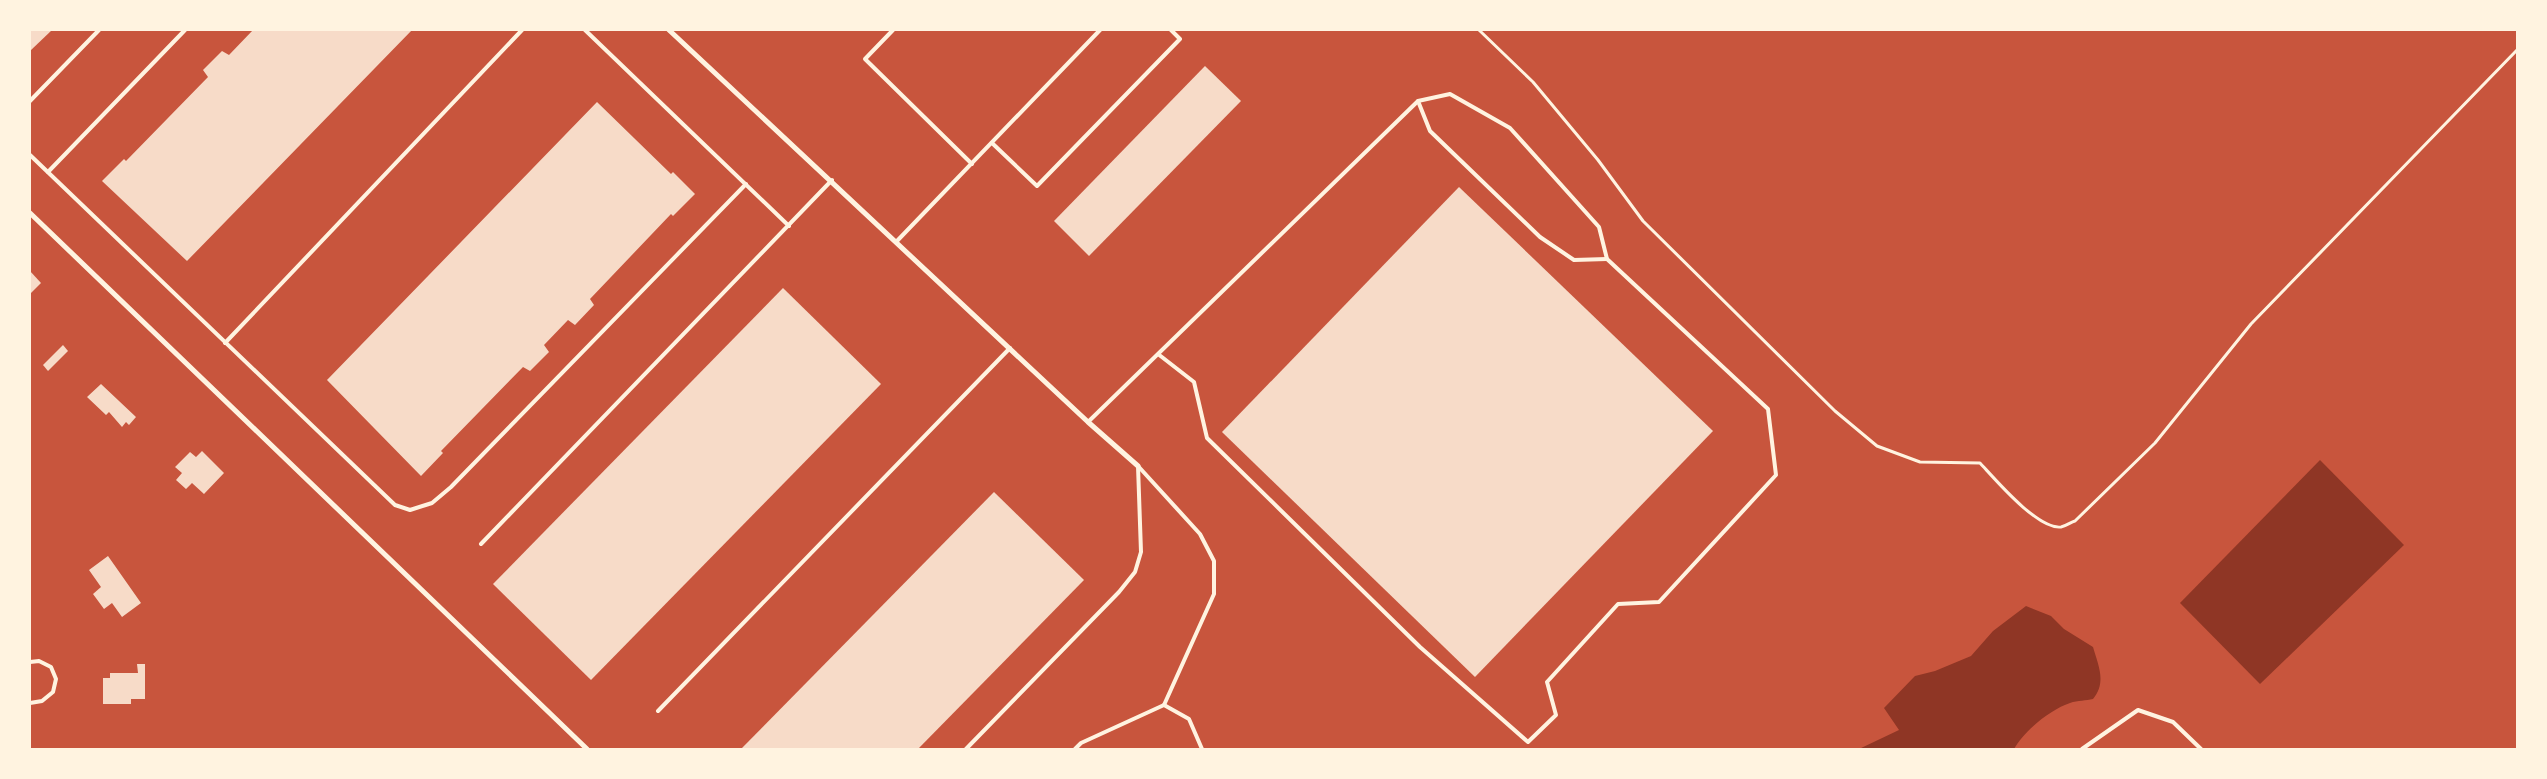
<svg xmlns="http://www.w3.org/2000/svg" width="2547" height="779" viewBox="0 0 2547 779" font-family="'Roboto Condensed',sans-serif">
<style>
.water{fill:#8f3625}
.building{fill:#f7dbc8}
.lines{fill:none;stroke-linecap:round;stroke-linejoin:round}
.path{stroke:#fff3e0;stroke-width:3}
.service{stroke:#fff3e0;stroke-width:4}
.minor{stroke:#fff3e0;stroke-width:5}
</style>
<rect width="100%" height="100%" fill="#c8553d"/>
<g class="water">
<polygon points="2320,460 2404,545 2260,684 2180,603"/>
<path d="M2026 606 2051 616 2064 629 2093 647C2098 665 2107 682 2093 699 2086 701 2078 700 2070 703 2051 709 2024 731 2014 749H1859L1899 730 1884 708 1915 676 1935 671 1971 656 1993 631Z"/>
</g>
<g class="building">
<polygon points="30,30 52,30 30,51"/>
<polygon points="253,30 412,30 187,261 102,181 124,159 126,161 208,77 203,70 222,51 229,55"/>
<polygon points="1205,66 1241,101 1089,256 1054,221"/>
<polygon points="597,102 671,174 673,172 695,194 673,216 671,214 590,299 594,305 575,325 568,320 544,345 549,352 530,371 523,367 441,451 443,453 421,476 327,380"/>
<polygon points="1459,187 1713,431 1475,677 1222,432"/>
<polygon points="30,271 41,283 30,294"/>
<polygon points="783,288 881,384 591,680 493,584"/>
<polygon points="63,345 68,351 48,371 43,365"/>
<polygon points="101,384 136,417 129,425 126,422 122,427 109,412 106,415 87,397"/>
<polygon points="202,451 224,473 204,494 192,483 186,489 176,480 182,473 175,467 190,452 196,457"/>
<polygon points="994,492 1084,580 918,749 741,749"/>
<polygon points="108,556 141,603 122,617 112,603 104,609 93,594 101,587 89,570"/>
<polygon points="137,664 145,664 145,699 131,699 131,704 103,704 103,678 110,678 110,673 138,673"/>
</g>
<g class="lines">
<path class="path" d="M1479 30 1533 82 1598 160 1643 221 1835 411 1877 446 1920 462 1980 463C1995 479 2038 530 2061 527 2066 526 2071 522 2075 521L2155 443 2251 324 2517 50"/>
<g class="service">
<polyline points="585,30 789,226"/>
<polyline points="893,30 865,59 972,164"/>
<polyline points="30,101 99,30"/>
<polyline points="1418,101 1430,131 1540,237 1574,260 1607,259"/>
<polyline points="992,143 1037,186 1180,39 1171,30"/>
<polyline points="30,155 395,505 410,510 432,503 451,487 746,184"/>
<polyline points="48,172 185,30"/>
<polyline points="897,241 1100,30"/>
<polyline points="225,343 522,30"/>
<polyline points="1088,422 1418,101 1450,94 1510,128 1599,227 1607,259 1768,409 1776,475 1659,602 1618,604 1547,682 1556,715 1528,742 1420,647 1207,438 1194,382 1158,354"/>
<polyline points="1138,466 1200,534 1214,561 1214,594 1164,705"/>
<polyline points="481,544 832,180"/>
<polyline points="30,662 39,661 51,667 56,679 53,692 42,701 30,703"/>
<polyline points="658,711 1010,348"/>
<polyline points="966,749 1119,592 1135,572 1141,552 1138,466"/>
<polyline points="1075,749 1081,743 1164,705 1189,719 1202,749"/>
<polyline points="2082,749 2138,710 2173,722 2201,749"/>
</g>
<g class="minor">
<polyline points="669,30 1088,422 1138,466"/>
<polyline points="30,213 587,749"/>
</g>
</g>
<rect width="2547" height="779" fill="none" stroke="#fff3e0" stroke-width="62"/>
</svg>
